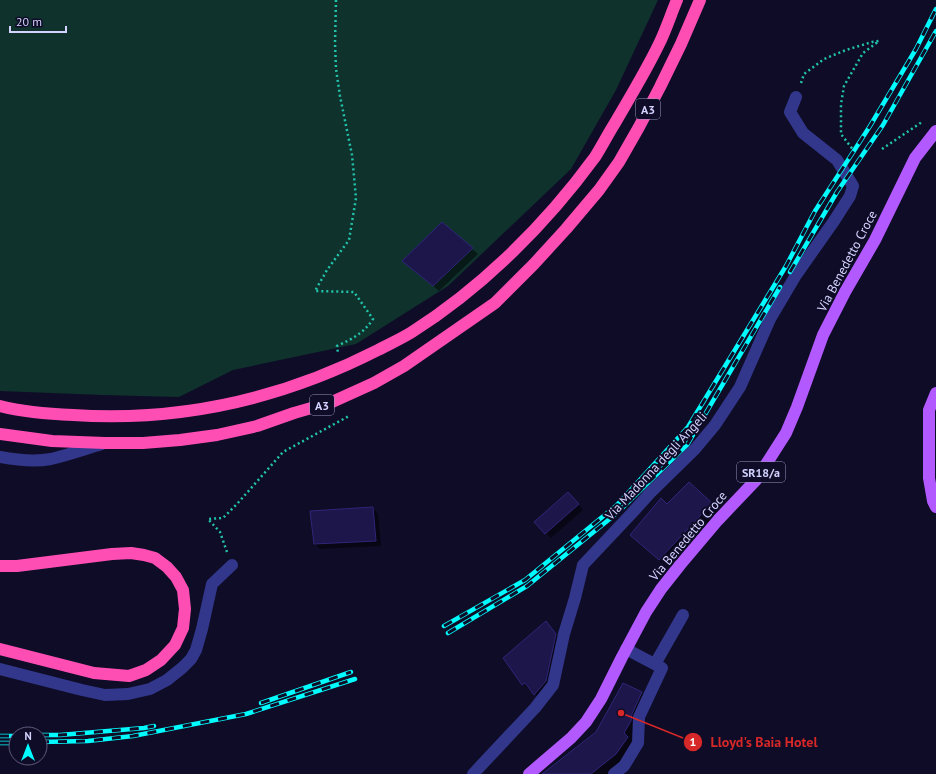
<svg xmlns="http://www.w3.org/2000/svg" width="936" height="774" viewBox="0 0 936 774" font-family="'PT Sans',sans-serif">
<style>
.green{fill:#0f322d}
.shadow{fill:#0007}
.building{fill:#1c164a;stroke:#2f2679}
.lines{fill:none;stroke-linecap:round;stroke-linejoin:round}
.path{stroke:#21c4ab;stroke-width:2.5;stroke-dasharray:2 3;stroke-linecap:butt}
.minor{stroke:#32378b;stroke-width:12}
.major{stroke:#b25aff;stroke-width:12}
.highway{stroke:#ff4eb3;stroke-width:12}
.rail-casing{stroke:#00fcfe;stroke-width:4.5}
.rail{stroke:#0f0c27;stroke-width:3;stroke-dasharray:9;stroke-linecap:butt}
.labels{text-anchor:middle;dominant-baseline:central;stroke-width:4;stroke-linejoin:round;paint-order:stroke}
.shield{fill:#0f0c27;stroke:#9997be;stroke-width:1}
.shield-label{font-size:12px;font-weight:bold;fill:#d4d3ff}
.street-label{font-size:13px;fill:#d4d3ff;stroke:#0f0c27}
.leader{fill:none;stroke:#d62828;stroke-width:1.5}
.callout-dot{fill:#d62828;stroke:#0f0c27;stroke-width:1.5}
.mark-label{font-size:12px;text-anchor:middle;font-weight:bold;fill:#fff}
.callout-label{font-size:14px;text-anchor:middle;font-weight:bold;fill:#d62828;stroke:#0f0c27;stroke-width:4;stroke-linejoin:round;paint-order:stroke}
</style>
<rect width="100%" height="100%" fill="#0f0c27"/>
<polygon class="green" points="0,0 658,0 616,90 571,169 448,286 356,344 233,370 179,397 103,395 0,391"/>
<g class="shadow">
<polygon points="442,224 478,254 439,291 409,266"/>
<polygon points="689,484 720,512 668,567 639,543 631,535 667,505"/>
<polygon points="573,498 583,510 551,538 546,533"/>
<polygon points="373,508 378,514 381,546 320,549 315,544"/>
<polygon points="546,623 554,631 564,643 543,703 532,691 531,692 523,684"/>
<polygon points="623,685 642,693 650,701 636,745 609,774 544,774 597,733"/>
</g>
<g class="building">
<polygon points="442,222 473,248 433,286 402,261"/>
<polygon points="689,482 712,503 659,560 630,535 661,498 667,504"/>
<polygon points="568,492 579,504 545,534 534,522"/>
<polygon points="373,507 376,541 314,544 310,511"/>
<polygon points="546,621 556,634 546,681 534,695 525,683 522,685 503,658"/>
<polygon points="623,683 642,692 632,714 631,721 624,733 628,737 616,754 591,774 542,774 596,732"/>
</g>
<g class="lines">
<g class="path">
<path d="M336 0 335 43 336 69 340 96 352 155 356 198 349 240 327 270 315 291 354 292 373 319C364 333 352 339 337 346L338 353"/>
<polyline points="801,83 804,74 824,59 846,50 872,42 879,41 863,53 844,86 841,104 841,134 854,151 857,151"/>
<polyline points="882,149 922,122"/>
<polyline points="227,552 220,532 208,519 223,518 237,504 283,452 349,416"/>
</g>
<g class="minor">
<path d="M0 457C16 460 35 462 51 459 68 455 85 449 102 444"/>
<polyline points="655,664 683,615"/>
<polyline points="0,669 82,690 105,695 128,694 150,689 167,680 182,668 191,659 196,650 202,629 212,584 232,565"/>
<polyline points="473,774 535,708 553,685 564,634 575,598 583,565 632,513 650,493 695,449 715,425 740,387 770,319 796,275 834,221 850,196 853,186 837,160 803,133 790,112 796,97"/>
<polyline points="614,774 624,766 638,743 639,717 662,668 626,649"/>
</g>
<g class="major">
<polyline points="936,393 929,410 929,478 933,501 936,507"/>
<polyline points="529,774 571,738 586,722 601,699 622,657 646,612 661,589 680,565 718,520 756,480 786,433 797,407 823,335 845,292 875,240 915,158 936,131"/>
</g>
<g class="highway">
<path d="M0 406C24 412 49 414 73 415 180 422 282 399 378 350 389 344 401 339 412 332 483 287 546 224 595 157 602 146 608 134 615 123 630 97 646 71 659 44 666 30 671 14 677 0"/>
<polyline points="0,434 52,441 105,443 143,443 180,440 217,435 257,426 294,413 332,402 374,383 404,366 495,303 534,264 566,229 599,190 619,162 639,127 660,87 681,44 700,0"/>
<polyline points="0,566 17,566 112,554 131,553 144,555 155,558 167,567 176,577 183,590 185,609 183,628 175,645 161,660 146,670 129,676 94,673 0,649"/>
</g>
<g class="rail-casing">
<g id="rail">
<polyline points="790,272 837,192 883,125 936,31"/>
<polyline points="444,626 525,580 617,505 688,427 786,266 815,211 870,126 916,49 936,9"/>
<polyline points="448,633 527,586 617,513 687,445 780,287"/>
<polyline points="261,703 351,672"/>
<polyline points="40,735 60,735 144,728 154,726"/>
<polyline points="0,736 16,736"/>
<polyline points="40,742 88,741 133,736 246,714 355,679"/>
<polyline points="0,743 16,743"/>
</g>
</g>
<use href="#rail" class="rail"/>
</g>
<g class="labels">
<g class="shield">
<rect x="636" y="99" width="24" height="20" rx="3"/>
<rect x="310" y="395" width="24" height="20" rx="3"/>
<rect x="737" y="462" width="48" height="20" rx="3"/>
</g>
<g class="shield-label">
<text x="648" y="109">A3</text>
<text x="322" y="405">A3</text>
<text x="761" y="472">SR18/a</text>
</g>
<g class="street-label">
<text transform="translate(847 261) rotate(-62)">Via Benedetto Croce</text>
<text transform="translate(656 466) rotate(-47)">Via Madonna degli Angeli</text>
<text transform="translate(688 536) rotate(-50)">Via Benedetto Croce</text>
</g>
</g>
<path class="leader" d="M621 713L693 742"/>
<g class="callout-dot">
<circle cx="621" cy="713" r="4"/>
<circle cx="693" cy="742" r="10"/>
</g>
<g class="mark-label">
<text x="693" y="746">1</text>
</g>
<g class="callout-label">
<text x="764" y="747">Lloyd's Baia Hotel</text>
</g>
<g transform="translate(28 746)"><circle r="19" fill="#0f0c27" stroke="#5e5c7d"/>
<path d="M0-3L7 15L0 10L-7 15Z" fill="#00fcfe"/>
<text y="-6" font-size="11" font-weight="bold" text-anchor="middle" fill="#d4d3ff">N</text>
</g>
<path d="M10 26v6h56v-6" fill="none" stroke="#d4d3ff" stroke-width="2"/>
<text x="16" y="26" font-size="12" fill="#d4d3ff" stroke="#0f0c27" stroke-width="3" paint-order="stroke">20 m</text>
</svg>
